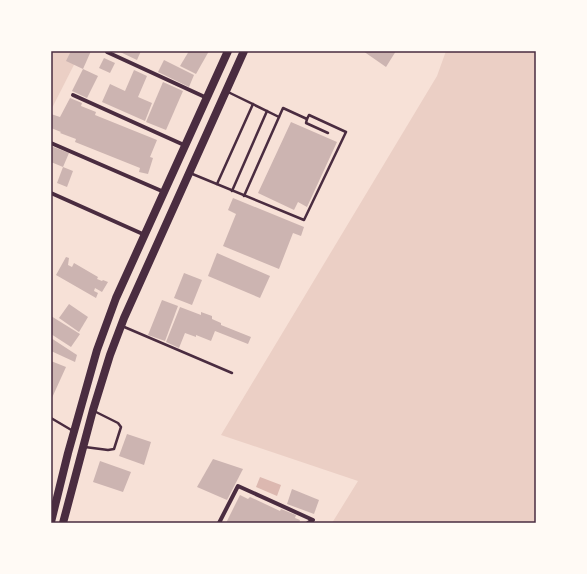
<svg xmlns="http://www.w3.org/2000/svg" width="587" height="574" viewBox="0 0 587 574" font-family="'Open Sans',sans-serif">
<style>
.green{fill:#ebcfc5}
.water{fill:#dcb8b0}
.building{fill:#ccb4b1}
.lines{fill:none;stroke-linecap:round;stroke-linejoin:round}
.service{stroke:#4a2c40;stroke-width:2.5}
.minor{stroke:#4a2c40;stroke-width:4}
.primary{stroke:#4a2c40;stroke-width:8}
.neatline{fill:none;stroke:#4a2c40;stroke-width:1.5}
</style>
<rect width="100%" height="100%" fill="#f7e1d7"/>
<g class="green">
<polygon points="51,51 81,51 51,110"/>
<polygon points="446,51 536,51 536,523 332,523 358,481 221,435 437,76"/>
</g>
<polygon class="water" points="260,477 281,485 277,496 256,487"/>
<g class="building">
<polygon points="71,51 91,51 83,69 66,61"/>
<polygon points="118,51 141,51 137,60"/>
<polygon points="189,51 209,51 196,74 180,66"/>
<polygon points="363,51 396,51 386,67"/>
<polygon points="104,58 115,63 110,73 99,68"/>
<polygon points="164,60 194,75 189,87 158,72"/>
<polygon points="83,69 98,76 87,98 72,91"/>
<polygon points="134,70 147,76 138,97 152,103 145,121 102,102 110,84 125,91"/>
<polygon points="163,82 183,91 166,130 146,122"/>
<polygon points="70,98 82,103 81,106 96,112 95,115 157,140 150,157 153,158 148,174 139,172 140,168 75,142 76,139 60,133 61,132 51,128 51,114 60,117"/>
<polygon points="291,122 337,142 307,207 298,202 294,210 258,193"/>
<polygon points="51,146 69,153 63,167 51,162"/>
<polygon points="63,167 73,171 67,187 57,183"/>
<polygon points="233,198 304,227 301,236 293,233 279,269 223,246 236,214 228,210"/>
<polygon points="217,253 270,276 260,298 208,276"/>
<polygon points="66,257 69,258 68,265 72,267 74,263 98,277 97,279 102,281 103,280 108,282 102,292 95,288 94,291 98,293 96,298 56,275"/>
<polygon points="184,273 202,280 192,305 174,298"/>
<polygon points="162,300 178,306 165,341 148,335"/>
<polygon points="69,304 88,317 79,332 59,318"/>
<polygon points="180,307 201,315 201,312 212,316 212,319 221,323 221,325 251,337 248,344 215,331 211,341 196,335 196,337 185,333 179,348 166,342"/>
<polygon points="51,316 80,334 71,347 51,334"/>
<polygon points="51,338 77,355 75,362 51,351"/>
<polygon points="51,361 66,367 51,400"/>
<polygon points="127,434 151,442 144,465 119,456"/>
<polygon points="213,459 243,469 227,500 197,487"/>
<polygon points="100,461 131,472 123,492 93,482"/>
<polygon points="292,489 319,500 314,514 287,504"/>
<polygon points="240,495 248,499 250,497 280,511 281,509 296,515 295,518 300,520 299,523 226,523"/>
</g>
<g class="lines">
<g class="service">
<polyline points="307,119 306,123 328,133"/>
<polyline points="190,173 304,220 346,132 309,115 307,119 283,108 279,117 228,92"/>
<polyline points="217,184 253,104"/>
<polyline points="232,191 267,111"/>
<polyline points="244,196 279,117"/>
<polyline points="122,326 232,373"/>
<polyline points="51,418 73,431"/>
<polyline points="85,447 108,450 114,449 121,427 118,423 94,411"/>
</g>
<g class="minor">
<polyline points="107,52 207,98"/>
<polyline points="73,95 184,145"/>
<polyline points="51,143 164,192"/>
<polyline points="51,193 145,235"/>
<polyline points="219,523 238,486 313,520 308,523"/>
</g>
<g class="primary">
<polyline points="51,522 68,453 97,350 116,298 228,51"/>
<polyline points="63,523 93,410 110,355 124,318 244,51"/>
</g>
</g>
<rect width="587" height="574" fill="none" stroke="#fffaf5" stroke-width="104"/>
<rect x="52" y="52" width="483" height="470" class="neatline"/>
</svg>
